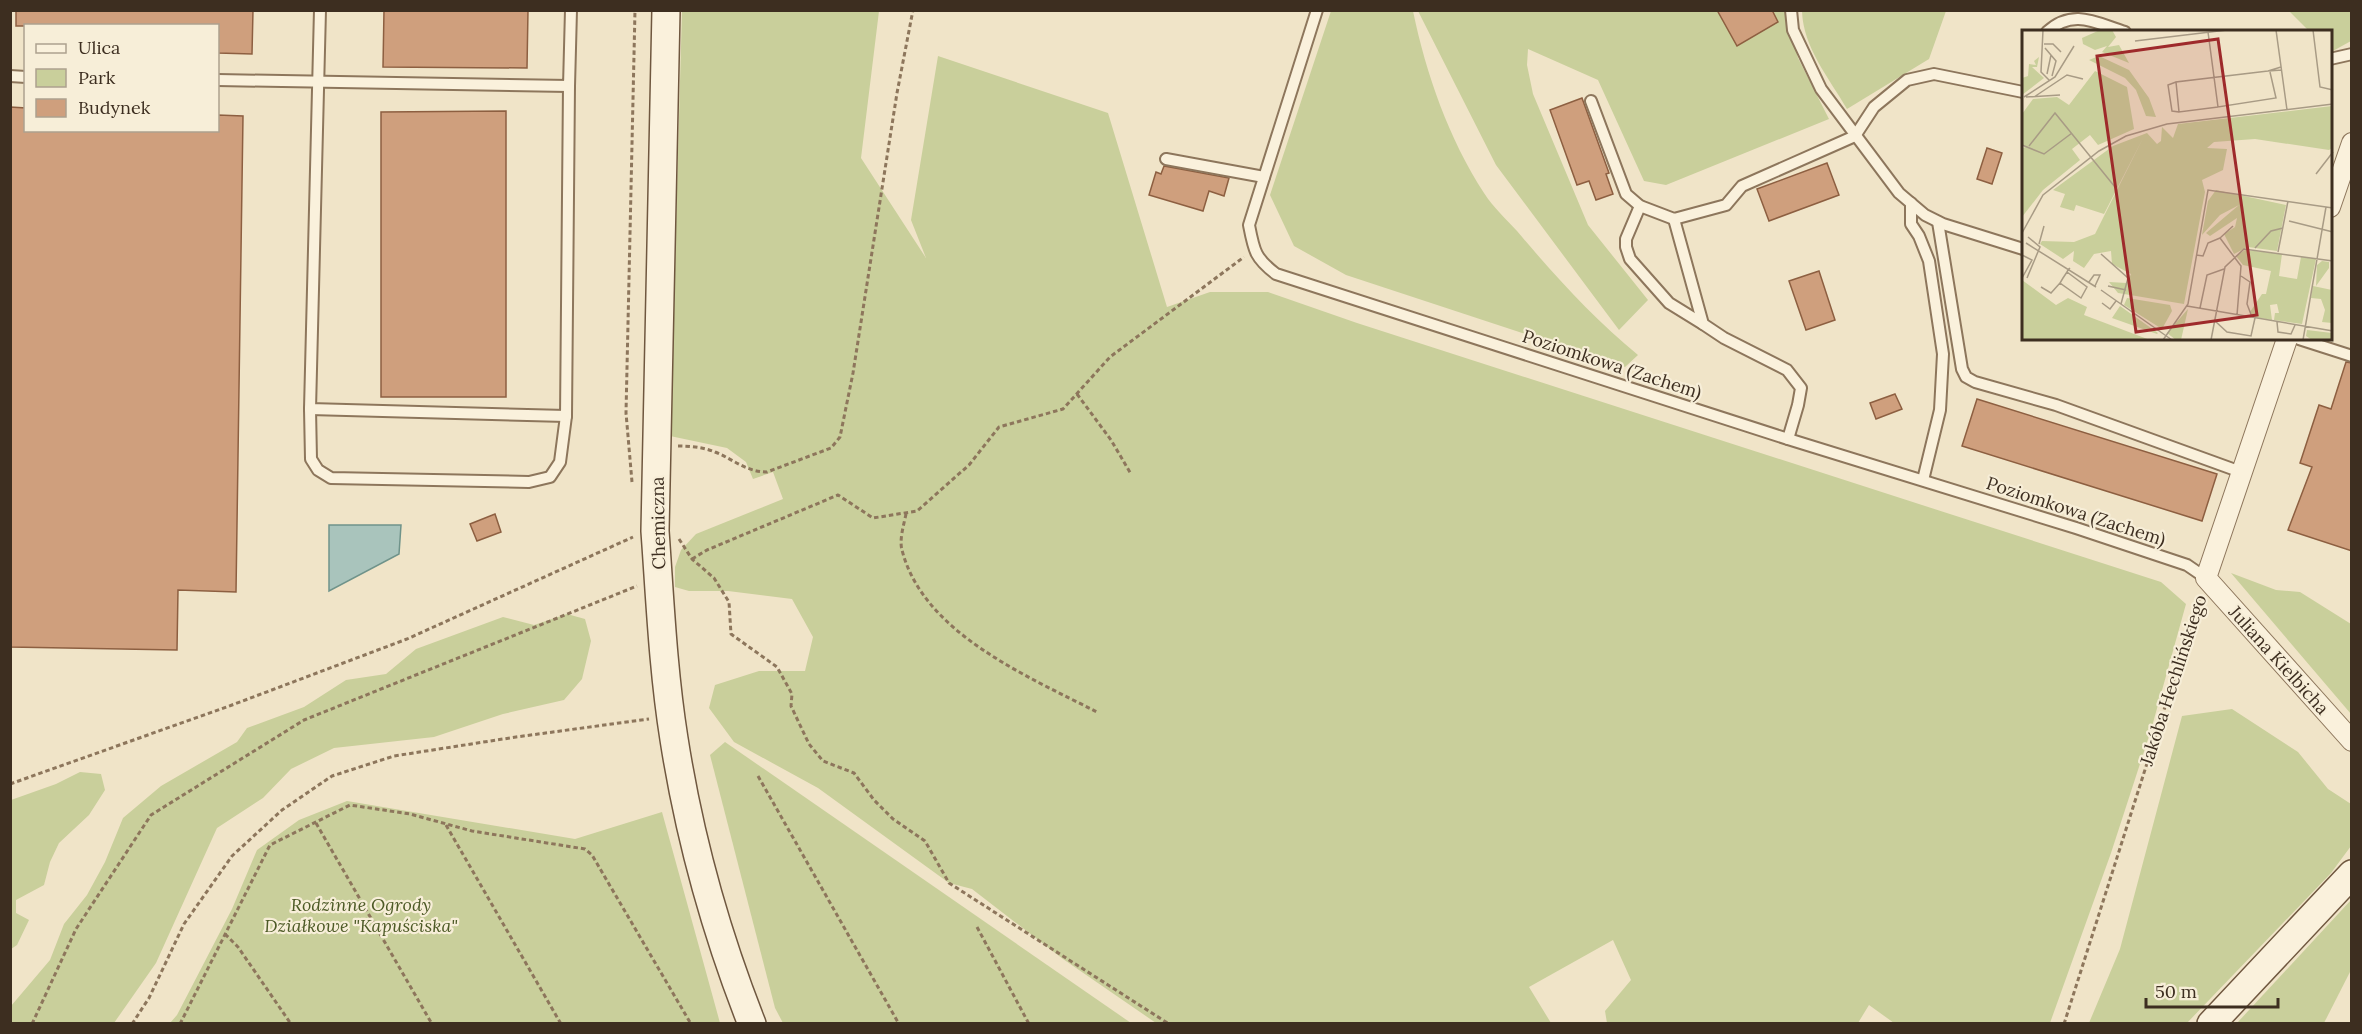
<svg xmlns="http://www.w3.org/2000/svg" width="2362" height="1034" viewBox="0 0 2362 1034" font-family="Lora,serif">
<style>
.green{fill:#c9cf9b}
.water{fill:#a9c4bc;stroke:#6f938a;stroke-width:1.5}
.building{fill:#cf9f7d;stroke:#8d5f41;stroke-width:1.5}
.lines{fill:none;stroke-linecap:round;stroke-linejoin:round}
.lane-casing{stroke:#8d765c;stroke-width:14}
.street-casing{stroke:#8d765c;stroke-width:22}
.secondary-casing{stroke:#6f573f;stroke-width:30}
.path{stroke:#8d765c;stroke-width:3;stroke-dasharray:4.5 3;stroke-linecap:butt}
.lane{stroke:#faf1dc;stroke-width:10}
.street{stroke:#faf1dc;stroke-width:20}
.secondary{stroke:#faf1dc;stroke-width:27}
.labels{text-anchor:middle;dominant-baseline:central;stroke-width:4.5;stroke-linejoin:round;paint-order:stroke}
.street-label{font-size:18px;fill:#3d2e20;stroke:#f7eed8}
.park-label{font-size:18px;font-style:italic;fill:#4d5a26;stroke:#f7eed8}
.inset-road{fill:none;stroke:#a89b85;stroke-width:1.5}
.view{fill:#9e2a2b;fill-opacity:0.15;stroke:#9e2a2b;stroke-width:3}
.inset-edge{fill:none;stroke:#3d2e20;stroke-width:3}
</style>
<rect width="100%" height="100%" fill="#f0e4c8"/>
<g class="green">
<polygon points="682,11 879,11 861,158 926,258 911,220 938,56 1108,113 1167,307 1210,292 1268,292 1357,323 2161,582 2186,604 2151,730 2111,853 2050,1023 1894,1023 1869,1005 1858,1023 1607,1023 1605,1011 1631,980 1613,940 1529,987 1551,1023 1156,1023 1063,959 972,889 949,883 818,788 734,742 709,708 715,685 759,671 805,671 813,637 792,599 728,591 689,591 675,587 675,567 681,550 696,534 783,499 773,472 753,479 746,462 727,448 670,436"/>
<path d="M1331 11H1413C1426 74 1449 139 1484 193 1493 207 1506 219 1517 231 1554 275 1594 319 1638 355L1625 367 1346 275 1294 246 1270 195Z"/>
<polygon points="1418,11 1786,11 1798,58 1829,119 1666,185 1644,181 1598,80 1528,49 1527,65 1533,94 1588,225 1648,300 1619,330 1496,165"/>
<path d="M1802 11V10L1946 11 1929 59 1847 109C1829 78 1803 47 1802 11Z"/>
<polygon points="2289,11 2351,11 2351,41 2331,52 2330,32 2309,31"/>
<polygon points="2231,573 2276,590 2300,592 2351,624 2351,714"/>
<polygon points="567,614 585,619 591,641 582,679 564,700 503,714 434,737 334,748 291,769 263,798 217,828 156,963 114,1023 11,1023 11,1006 50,960 64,924 87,895 105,862 123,818 161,786 237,742 247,728 304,707 346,680 386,674 416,649 503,617 534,625"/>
<polygon points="2232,709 2298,752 2328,789 2351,804 2351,846 2331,873 2187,1023 2089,1023 2120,949 2182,716"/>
<polygon points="725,742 1131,1023 783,1023 775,1008 710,755"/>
<polygon points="80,772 101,774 105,790 89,815 59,843 50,862 44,885 16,900 16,913 29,920 17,945 11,949 11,800 56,784"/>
<polygon points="347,801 575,839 662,812 720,1023 170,1023 177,1015 232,909 257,850 299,820"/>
<polygon points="2351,900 2351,970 2324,1023 2237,1023"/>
</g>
<polygon class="water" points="329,525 401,525 399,554 329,591"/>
<g class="building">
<polygon points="16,10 253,10 252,54 218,53 218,26 16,26"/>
<polygon points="384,10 528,10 527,68 383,67"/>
<polygon points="1717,10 1772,10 1778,22 1737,46"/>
<polygon points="1582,98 1609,173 1606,174 1613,194 1596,200 1589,181 1577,185 1550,110"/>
<polygon points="10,107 26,108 26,130 218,130 218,115 243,116 236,592 178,590 177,650 10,647"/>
<polygon points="506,111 506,397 381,397 381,112"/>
<polygon points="1987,148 2002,153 1992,184 1977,179"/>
<polygon points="1827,163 1839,195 1769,221 1757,189"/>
<polygon points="1164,166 1229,178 1224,196 1209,191 1203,211 1149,195 1156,172 1161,174"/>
<polygon points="1819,271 1835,320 1806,330 1789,281"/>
<polygon points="2346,362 2352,363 2352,551 2288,530 2312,467 2300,463 2319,405 2331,409"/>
<polygon points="1895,394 1902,409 1876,419 1870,403"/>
<polygon points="1977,399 2217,474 2202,521 1962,446"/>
<polygon points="495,514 501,532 477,541 470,524"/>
</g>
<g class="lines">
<g class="lane-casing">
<g id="lane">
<polyline points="320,10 310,409 566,416 569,86"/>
<path d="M1317 10 1249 225C1254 251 1255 258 1276 274L1788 439 2076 528 2187 565 2206 578"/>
<polyline points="1791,10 1793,30 1821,89 1899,193 1925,215 1943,224 2023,249"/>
<path d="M2047 32C2073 8 2096 23 2125 32"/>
<polyline points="2330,59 2352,54"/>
<polyline points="10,76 26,77"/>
<polyline points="218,80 569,86 571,10"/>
<polyline points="1591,101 1626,194 1640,206 1674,219 1726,205 1742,186 1855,136 1874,107 1907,80 1934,74 2023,92"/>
<polyline points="1166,159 1264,177"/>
<polyline points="1911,203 1911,224 1919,236 1929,261 1943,354 1940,410 1923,480"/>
<polyline points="1640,206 1626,239 1626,247 1630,259 1669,303 1703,324"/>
<polyline points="1674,219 1703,324 1724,338 1787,370 1801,388 1798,405 1788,439"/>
<polyline points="1938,222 1962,369 1966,377 1975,382 2056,405 2241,472"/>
<polyline points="2299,339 2352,356"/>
<polyline points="310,409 311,459 318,470 331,478 529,482 550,477 560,462 566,416"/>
</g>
</g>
<g class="street-casing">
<g id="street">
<polyline points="2330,207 2352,143"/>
<polyline points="2287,339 2206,578 2352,741"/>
</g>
</g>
<g class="secondary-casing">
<g id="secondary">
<path d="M666 10 655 531C660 600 663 670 674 739 689 835 716 933 752 1024"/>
<polyline points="2211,1024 2352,874"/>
</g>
</g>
<g class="path">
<polyline points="1077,394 1111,440 1131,474"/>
<path d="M678 446C690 446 703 447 715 452 733 459 746 472 767 472L831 448 840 437 853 373 897 93 913 10"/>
<polyline points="632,482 626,413 635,10"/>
<path d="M906 514C904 524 899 540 902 550 923 633 1027 676 1097 712"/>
<polyline points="679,539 692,559 714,578 729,602 731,634 777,667 792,694 791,706 809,744 823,761 854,773 874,800 893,819 925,841 949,883 1169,1024"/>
<polyline points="692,559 707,550 838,495 873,518 917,511 969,465 999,427 1063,409 1110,357 1244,257"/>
<polyline points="758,776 899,1024"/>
<polyline points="10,784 232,705 407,639 633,537"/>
<polyline points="316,823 432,1024"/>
<polyline points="446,825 561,1024"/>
<polyline points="977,927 1029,1024"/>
<polyline points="225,934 238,947 291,1024"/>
<polyline points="32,1024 76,929 151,815 304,720 637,586"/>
<polyline points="132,1024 149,998 184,924 232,856 282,810 332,776 394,756 516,737 649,719"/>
<polyline points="180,1024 270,845 350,805 410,814 472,831 585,849 592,855 691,1024"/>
<polyline points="2064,1024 2200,597"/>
</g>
<use href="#lane" class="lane"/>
<use href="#street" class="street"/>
<use href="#secondary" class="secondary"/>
</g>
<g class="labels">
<g class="street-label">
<text transform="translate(1612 364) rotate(18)">Poziomkowa (Zachem)</text>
<text transform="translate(2076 511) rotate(18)">Poziomkowa (Zachem)</text>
<text transform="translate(658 523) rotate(-91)">Chemiczna</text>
<text transform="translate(2279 660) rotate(48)">Juliana Kielbicha</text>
<text transform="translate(2173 680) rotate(-72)">Jakóba Hechlińskiego</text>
</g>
<g class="park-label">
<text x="361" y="904">Rodzinne Ogrody<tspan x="361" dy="21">Działkowe "Kapuściska"</tspan></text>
</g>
</g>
<g transform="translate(2022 30)">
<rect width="310" height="310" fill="#f0e4c8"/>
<path d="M78 0H90L94 7 86 17 97 15 107 33 80 22 85 16 73 20 61 14 60 8ZM77 26 107 40 127 68 134 87 124 86 114 60 103 48 67 30ZM17 27 15 37H10L22 48 0 65V48L6 46 7 34 14 35 12 31ZM73 41 105 57 112 99 76 115 68 105 50 119 58 130 21 160 0 187V118L4 117 0 114V84L11 69 35 67 47 75ZM310 76V118L307 120 233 109 192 112 185 118 205 119 201 140 180 150 183 162 162 274 96 263 87 252 105 253 109 244 90 234 89 221 72 224 62 238 51 231 52 221 41 229 18 214 20 211 52 212 73 204 121 108 82 184 54 175 52 181 38 177 43 164 31 160 91 116 125 103 135 114 139 111 140 97 151 108 156 94ZM194 160 264 175 255 221 226 217 212 224 202 204 213 197 215 188 188 206 184 203 217 175 198 185 180 205 186 171ZM223 220 260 224 257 246 275 249 279 227 294 229 280 294 252 290 253 283H257L255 274 248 275 250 290 232 287 228 282 240 264H244L249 241 221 235 214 226ZM300 231 307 232V238L294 256 295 235ZM0 250 34 275 46 268 65 277 62 285 128 310H0ZM291 256 310 260V293L300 292 303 280 299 269 289 268ZM105 268 148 275 150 281 140 299 102 275ZM98 276 136 303 135 304 90 288ZM166 279 159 310H154L145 303ZM285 300 310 303V310H290L284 306Z" fill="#c9cf9b"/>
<path class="inset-road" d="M21 0 19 42 28 51M254 0 265 80M291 0 298 57 311 60M186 2 196 77 254 68 248 42M113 11 205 0M22 14H31L39 22M23 18 34 31 30 46M259 37 246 41 260 40M25 44 29 25M154 52 146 55 150 81 157 82M2 67 33 47 52 16M4 67 38 65M12 67 45 45 61 49M196 77 157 82 154 52 246 41M0 115 22 124 50 103M7 116 33 83 93 157M294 144 311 122M267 191 311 202M211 196 198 208 219 236 215 285M0 203 21 165 77 121 104 106 145 94 311 74M4 213 74 257M17 214 22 196M233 218 249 201 261 198M256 222 266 171M79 224 106 248 99 274M0 225 10 230 0 248M174 225 181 226 186 213 198 208M45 242 65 257 59 268 38 253 41 248 45 242 46 240 48 238M219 246 228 252 225 274 230 287M5 248 18 217 6 207M67 252 72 245H78L73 256M86 256 104 260M19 257 29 263 38 253M79 260 150 310M80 273 88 279 94 271M165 276 311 301M178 278 185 245 202 239M193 291 205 302 229 306 233 288M255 292 256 302 269 304 273 295M141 310 166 274 186 160 311 178M189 310 203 237 222 219 311 231M281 310 304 177"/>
<path class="view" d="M196 9 235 285 114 302 75 26Z"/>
<rect width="310" height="310" class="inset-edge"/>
</g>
<rect width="2362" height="1034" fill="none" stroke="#3d2e20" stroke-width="24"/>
<rect x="24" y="24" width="195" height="108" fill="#f7eed8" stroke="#ada18e" stroke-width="1.5"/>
<rect x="36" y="44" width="30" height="9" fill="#faf1dc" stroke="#ada18e" stroke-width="1.5"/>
<text x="78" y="54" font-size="18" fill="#3d2e20">Ulica</text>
<rect x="36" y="69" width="30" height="18" fill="#c9cf9b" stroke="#ada18e" stroke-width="1.5"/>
<text x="78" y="84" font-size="18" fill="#3d2e20">Park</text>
<rect x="36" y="99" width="30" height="18" fill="#cf9f7d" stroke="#ada18e" stroke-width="1.5"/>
<text x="78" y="114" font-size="18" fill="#3d2e20">Budynek</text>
<path d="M2146 998v9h132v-9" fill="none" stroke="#3d2e20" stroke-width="3"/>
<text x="2155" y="998" font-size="18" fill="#3d2e20" stroke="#f7eed8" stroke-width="4.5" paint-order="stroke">50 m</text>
</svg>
